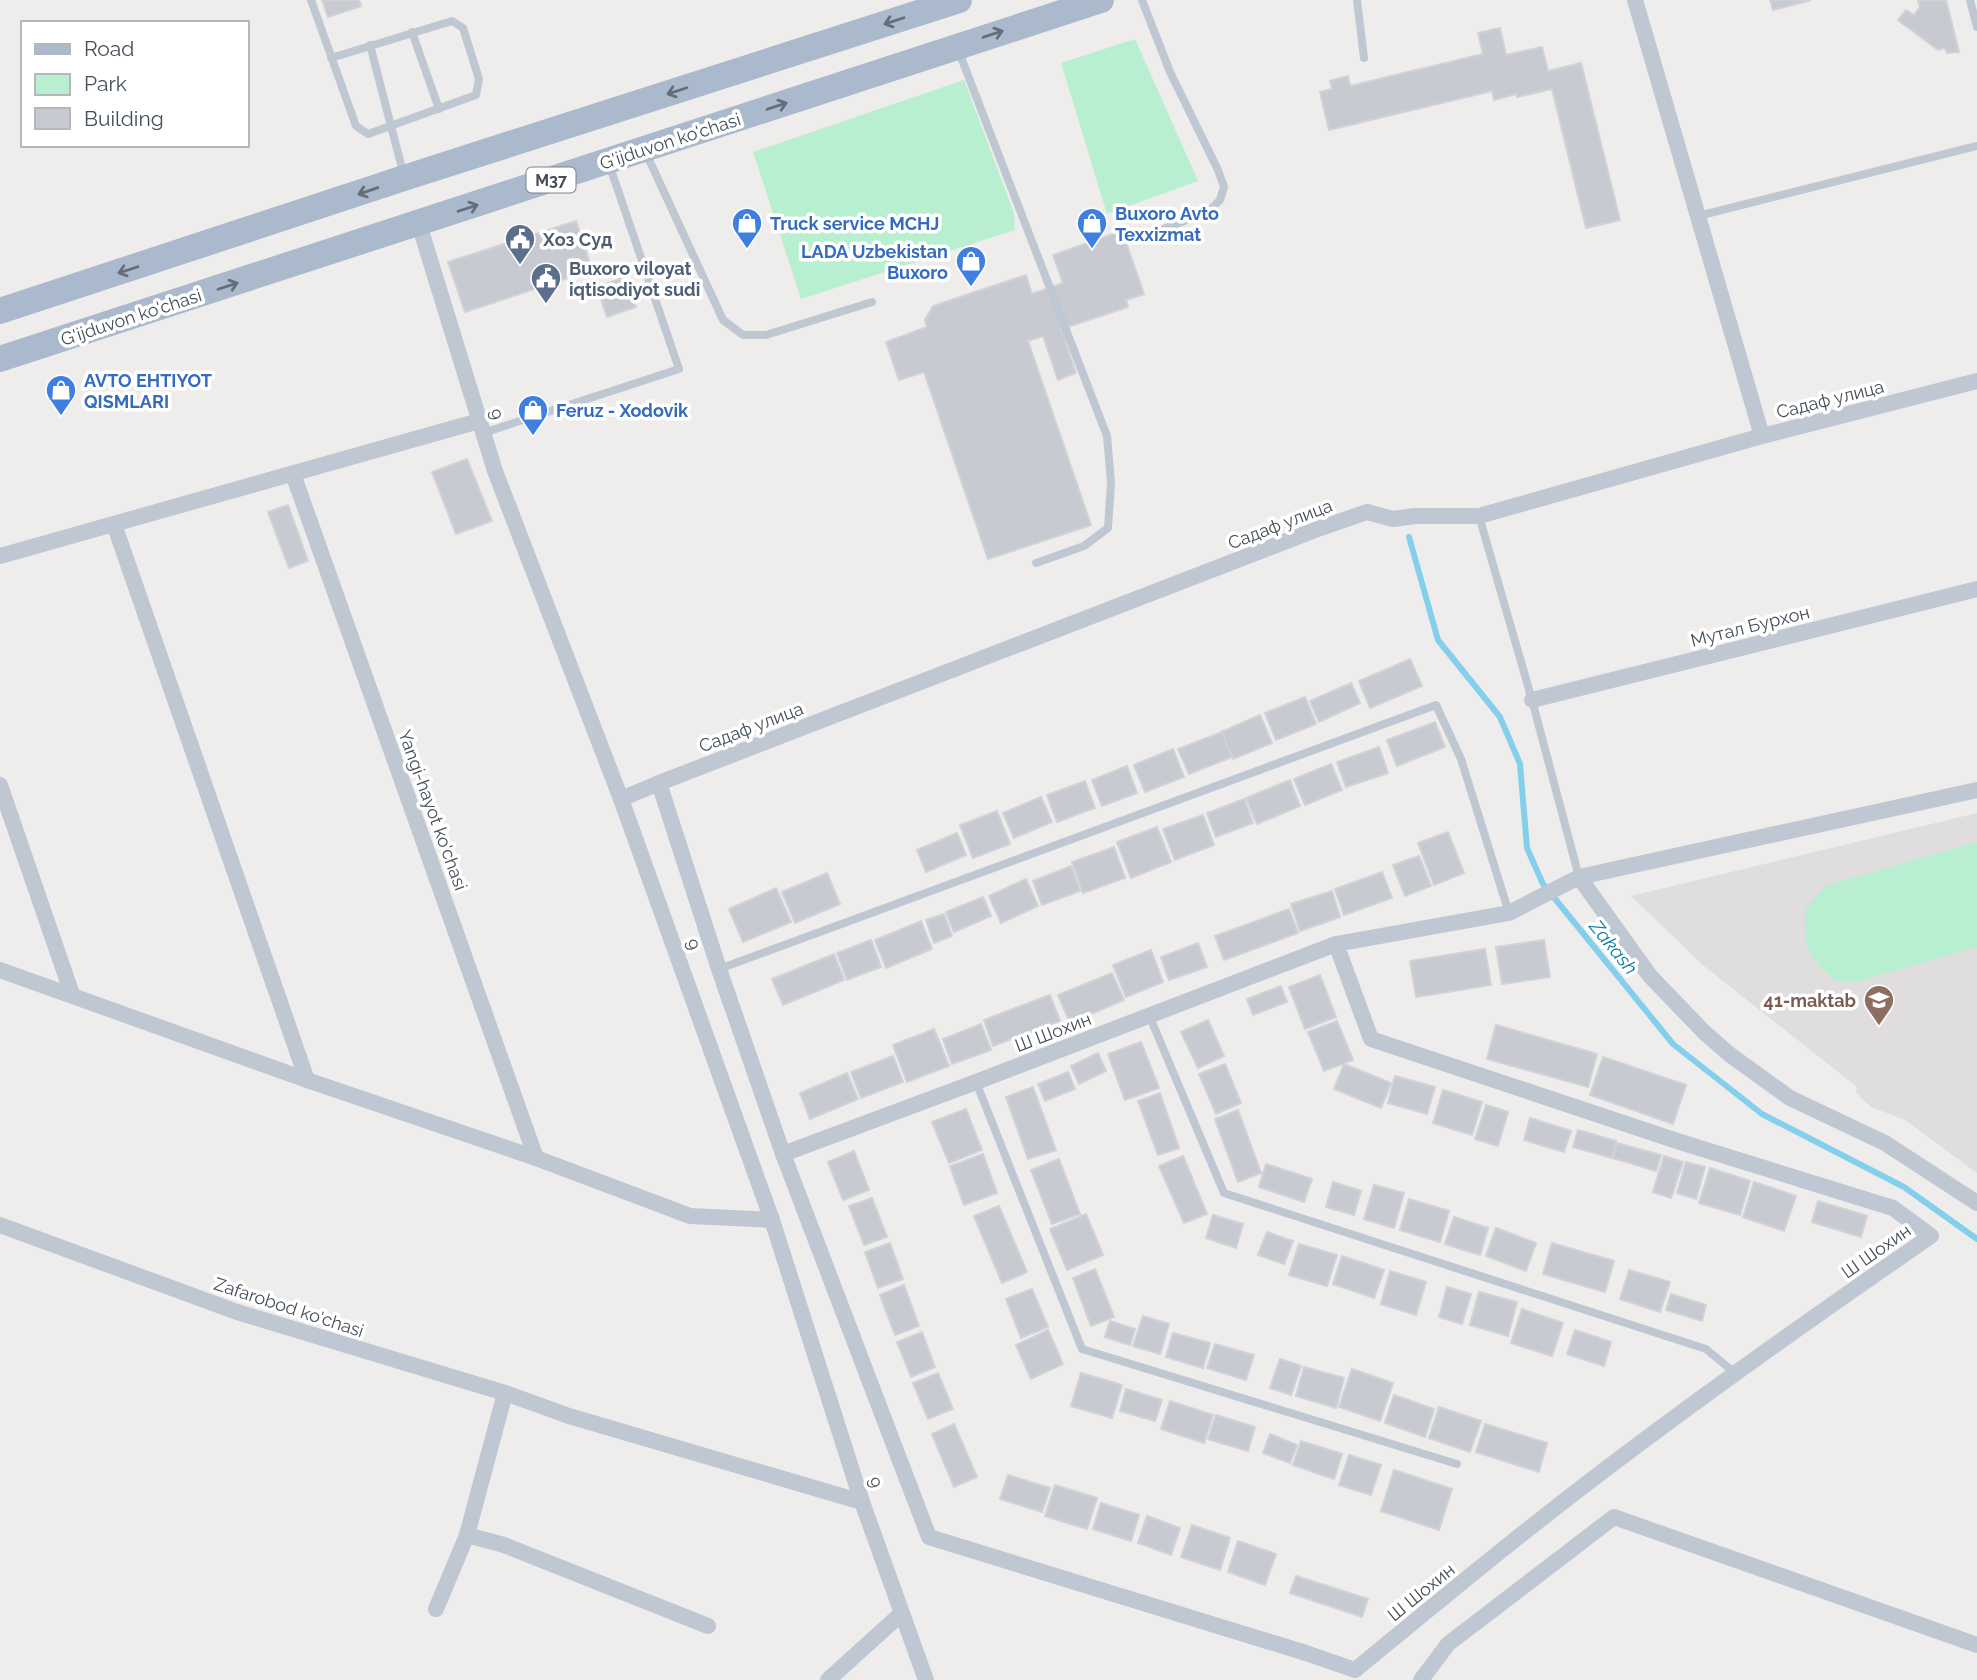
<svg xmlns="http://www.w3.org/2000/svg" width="1977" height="1680" viewBox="0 0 1977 1680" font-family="Raleway,sans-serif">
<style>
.education{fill:#e0ddde}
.green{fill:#b8efd1}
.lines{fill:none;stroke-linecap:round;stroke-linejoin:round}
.stream{stroke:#84d0ec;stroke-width:6}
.building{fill:#c8cad2;stroke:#d0d2d8;stroke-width:2}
.service{stroke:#bfc7d2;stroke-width:8}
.minor{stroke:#bfc7d2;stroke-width:16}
.primary{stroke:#abb9cc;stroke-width:26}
.oneway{stroke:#636e7c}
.labels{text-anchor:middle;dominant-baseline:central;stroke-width:7;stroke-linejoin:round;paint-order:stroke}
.shield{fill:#fff;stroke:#7c838b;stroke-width:2}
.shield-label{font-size:16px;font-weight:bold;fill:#444e59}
.street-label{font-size:18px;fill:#444e59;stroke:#fff}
.shop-label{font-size:18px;font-weight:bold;fill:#366cbe;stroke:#fff;text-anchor:start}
.service-label{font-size:18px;font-weight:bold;fill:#4e5e75;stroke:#fff;text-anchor:start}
.education-label{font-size:18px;font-weight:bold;fill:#785e54;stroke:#fff;text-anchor:end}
.water-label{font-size:19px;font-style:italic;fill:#0a7ca7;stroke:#fff}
</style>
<rect width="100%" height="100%" fill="#efecec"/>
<polygon class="education" points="1977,813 1977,1173 1905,1120 1871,1107 1856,1093 1857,1087 1704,966 1631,896"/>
<g class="green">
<polygon points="1135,39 1198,181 1107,214 1061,63"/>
<polygon points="964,80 1014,213 1015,230 801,299 753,152"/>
<path d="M1977 842V947L1859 981 1837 982C1806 954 1805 951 1805 909L1827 885Z"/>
</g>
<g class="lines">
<polyline class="stream" points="1409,537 1438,640 1500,717 1520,764 1527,848 1543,884 1673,1044 1762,1114 1904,1187 1977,1239"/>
</g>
<g class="building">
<polygon points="322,0 359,0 361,6 328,17"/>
<polygon points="1770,0 1811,0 1773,10"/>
<polygon points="1918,0 1946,0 1959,52 1947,53 1945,48 1938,50 1898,20 1906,10 1914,15 1920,7"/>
<polygon points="1500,28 1506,55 1542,47 1548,71 1581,63 1620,220 1586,228 1552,89 1517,97 1516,94 1494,100 1492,91 1329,130 1320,92 1332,89 1330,81 1348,76 1350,86 1483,54 1478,33"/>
<polygon points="576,221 592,270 465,312 448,262"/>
<polygon points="1122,231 1144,294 1126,300 1128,307 1061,329 1076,373 1058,380 1043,336 1028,341 1091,525 988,559 924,372 899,380 886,342 927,327 925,320 933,306 1026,275 1032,294 1063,283 1053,255"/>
<polygon points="625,277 636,307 607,317 597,287"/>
<polygon points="467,459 492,521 456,534 432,472"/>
<polygon points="288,505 308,561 289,568 268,512"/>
<polygon points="1410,659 1422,686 1370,708 1359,681"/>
<polygon points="1351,683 1360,703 1319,722 1310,701"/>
<polygon points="1305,697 1316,724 1276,740 1265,713"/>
<polygon points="1260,715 1272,743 1233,759 1221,732"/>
<polygon points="1435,722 1445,747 1397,766 1387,740"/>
<polygon points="1222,732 1232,757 1189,774 1178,749"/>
<polygon points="1379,747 1388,773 1346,787 1337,762"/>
<polygon points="1173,749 1184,777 1145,792 1134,765"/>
<polygon points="1331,764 1342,790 1305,805 1294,779"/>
<polygon points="1127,766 1137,793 1102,806 1092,780"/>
<polygon points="1290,780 1300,806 1257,824 1246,798"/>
<polygon points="1085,781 1095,808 1057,822 1047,795"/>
<polygon points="1041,797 1052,822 1014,838 1003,813"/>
<polygon points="1244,799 1253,823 1216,837 1207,813"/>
<polygon points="997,811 1010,844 973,858 960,825"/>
<polygon points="1203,815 1214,845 1175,860 1163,829"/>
<polygon points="1157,827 1171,862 1131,878 1117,842"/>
<polygon points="1448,832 1464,873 1434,885 1418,843"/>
<polygon points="957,833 966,855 926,872 917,850"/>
<polygon points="1114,847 1125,878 1083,893 1072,862"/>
<polygon points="1419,856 1431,886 1405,896 1393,865"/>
<polygon points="1071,866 1080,891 1042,905 1033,881"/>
<polygon points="1382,872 1392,898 1344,915 1335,889"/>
<polygon points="827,873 840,904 795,923 782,892"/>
<polygon points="1026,879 1038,906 1001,923 989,896"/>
<polygon points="776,888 791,922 743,942 729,909"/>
<polygon points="1332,891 1340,917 1300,931 1291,904"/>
<polygon points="983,897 991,916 954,932 946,912"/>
<polygon points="1289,909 1298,933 1224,960 1215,936"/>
<polygon points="944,914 952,936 934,943 926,920"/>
<polygon points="921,921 932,949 886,968 875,940"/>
<polygon points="871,940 881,967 847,980 837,953"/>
<polygon points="1544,940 1550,977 1502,984 1496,947"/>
<polygon points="1198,943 1207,967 1169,980 1161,957"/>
<polygon points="1485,949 1491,985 1416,997 1410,961"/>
<polygon points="1151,950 1163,982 1126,997 1113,965"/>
<polygon points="834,954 844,980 783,1005 772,979"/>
<polygon points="1112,973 1124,1000 1070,1023 1058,995"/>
<polygon points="1320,975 1336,1017 1305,1029 1289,987"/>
<polygon points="1281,986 1287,1002 1253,1015 1247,999"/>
<polygon points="1050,995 1060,1021 993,1046 984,1020"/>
<polygon points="1208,1020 1224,1056 1198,1068 1181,1032"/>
<polygon points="1337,1021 1353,1060 1324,1071 1308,1032"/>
<polygon points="981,1024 991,1050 952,1064 943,1039"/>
<polygon points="1496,1025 1597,1054 1588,1087 1487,1059"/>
<polygon points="934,1029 949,1066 907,1082 893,1045"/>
<polygon points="1141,1042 1159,1088 1125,1100 1108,1054"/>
<polygon points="1098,1053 1106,1071 1079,1084 1071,1066"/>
<polygon points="893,1056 903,1082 861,1098 851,1072"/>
<polygon points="1603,1057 1686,1085 1673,1124 1590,1095"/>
<polygon points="1225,1064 1241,1103 1216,1114 1199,1074"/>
<polygon points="1344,1064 1391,1083 1381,1108 1334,1089"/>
<polygon points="1068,1072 1075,1089 1045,1101 1038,1084"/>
<polygon points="847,1073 858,1099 810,1119 800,1093"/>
<polygon points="1395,1076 1435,1087 1427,1114 1388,1103"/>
<polygon points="1033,1087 1056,1150 1028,1159 1006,1097"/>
<polygon points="1443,1090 1482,1102 1472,1135 1433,1123"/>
<polygon points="1160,1093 1179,1148 1158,1155 1138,1101"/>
<polygon points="1486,1105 1508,1112 1498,1146 1475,1139"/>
<polygon points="966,1109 982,1150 949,1163 932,1122"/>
<polygon points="1238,1110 1261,1173 1238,1182 1215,1119"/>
<polygon points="1530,1118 1571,1131 1564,1152 1524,1140"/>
<polygon points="1578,1130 1616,1141 1612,1158 1573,1147"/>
<polygon points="1617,1143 1661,1155 1656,1171 1613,1158"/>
<polygon points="854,1151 869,1190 843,1200 828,1162"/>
<polygon points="983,1154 997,1193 964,1205 950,1166"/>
<polygon points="1183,1156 1207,1214 1184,1223 1159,1166"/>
<polygon points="1664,1156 1683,1162 1671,1198 1653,1192"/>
<polygon points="1059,1159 1080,1214 1052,1224 1031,1170"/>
<polygon points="1686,1162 1705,1167 1696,1199 1677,1193"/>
<polygon points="1266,1164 1312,1179 1304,1202 1259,1187"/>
<polygon points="1710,1168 1750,1181 1740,1215 1699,1203"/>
<polygon points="1333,1182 1361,1191 1354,1215 1326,1207"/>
<polygon points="1754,1182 1796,1196 1784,1231 1743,1217"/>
<polygon points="1374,1185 1404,1193 1394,1228 1364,1219"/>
<polygon points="872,1198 887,1237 864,1245 849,1206"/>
<polygon points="1409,1199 1449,1211 1440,1242 1400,1230"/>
<polygon points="1818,1201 1867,1216 1861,1237 1812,1222"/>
<polygon points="999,1206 1027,1272 1002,1283 974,1216"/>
<polygon points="1086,1214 1103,1255 1067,1270 1050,1229"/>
<polygon points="1213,1215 1243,1224 1236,1248 1206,1238"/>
<polygon points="1454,1217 1488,1228 1480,1255 1445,1244"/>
<polygon points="1496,1228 1536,1243 1526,1271 1486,1256"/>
<polygon points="1267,1232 1293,1241 1284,1264 1258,1255"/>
<polygon points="890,1243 903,1279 878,1288 865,1252"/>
<polygon points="1552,1243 1614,1261 1605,1292 1543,1274"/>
<polygon points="1299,1244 1337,1255 1327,1286 1289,1275"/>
<polygon points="1342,1256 1384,1270 1374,1298 1333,1284"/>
<polygon points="1095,1269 1114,1317 1091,1326 1073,1278"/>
<polygon points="1629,1270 1670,1282 1660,1312 1620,1299"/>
<polygon points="1390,1271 1426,1282 1416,1315 1381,1304"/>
<polygon points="904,1285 919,1326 895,1335 880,1295"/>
<polygon points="1447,1287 1471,1294 1462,1324 1439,1317"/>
<polygon points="1032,1289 1048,1327 1021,1338 1006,1299"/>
<polygon points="1479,1292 1517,1302 1508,1336 1470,1325"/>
<polygon points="1671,1294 1706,1305 1702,1321 1666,1310"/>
<polygon points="1522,1309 1563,1323 1552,1356 1511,1343"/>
<polygon points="1143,1316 1169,1324 1160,1354 1133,1346"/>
<polygon points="1110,1321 1135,1329 1130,1345 1105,1337"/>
<polygon points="1048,1330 1063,1364 1031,1379 1016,1345"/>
<polygon points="1575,1330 1611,1342 1604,1366 1567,1354"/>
<polygon points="922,1332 935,1367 911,1377 897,1342"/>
<polygon points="1173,1333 1210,1343 1203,1368 1166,1357"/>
<polygon points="1215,1344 1254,1355 1246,1380 1207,1368"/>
<polygon points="1280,1359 1301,1366 1291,1395 1270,1388"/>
<polygon points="1304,1367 1344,1378 1336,1408 1296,1396"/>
<polygon points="1352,1369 1393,1383 1380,1421 1339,1407"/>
<polygon points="938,1373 953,1409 928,1419 913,1383"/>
<polygon points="1081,1373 1122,1385 1112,1418 1071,1406"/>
<polygon points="1126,1389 1162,1400 1155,1421 1120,1411"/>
<polygon points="1394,1395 1434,1409 1425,1437 1385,1423"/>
<polygon points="1170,1401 1213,1415 1204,1443 1161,1429"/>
<polygon points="1439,1407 1481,1421 1470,1452 1429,1438"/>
<polygon points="1216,1415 1255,1427 1248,1451 1208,1439"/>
<polygon points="954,1424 977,1477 954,1487 932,1434"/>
<polygon points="1485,1424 1547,1443 1539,1472 1476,1452"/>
<polygon points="1270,1434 1297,1445 1290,1463 1263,1453"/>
<polygon points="1301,1441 1342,1454 1334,1479 1293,1465"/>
<polygon points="1349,1455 1381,1465 1371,1495 1339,1485"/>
<polygon points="1394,1470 1452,1489 1439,1530 1381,1511"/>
<polygon points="1008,1475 1050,1488 1042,1512 1000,1499"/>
<polygon points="1055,1485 1097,1498 1087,1529 1045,1516"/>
<polygon points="1101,1503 1139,1515 1131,1541 1093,1529"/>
<polygon points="1147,1516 1180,1528 1171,1555 1138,1543"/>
<polygon points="1192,1525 1230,1538 1220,1570 1181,1557"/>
<polygon points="1238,1541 1276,1554 1265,1585 1228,1572"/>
<polygon points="1296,1576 1368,1599 1362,1617 1290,1593"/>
</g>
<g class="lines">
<g class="service">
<polyline points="311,0 356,126 368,134 476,95 479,79 463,28 452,21 331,58"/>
<polyline points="1357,0 1364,58"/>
<polyline points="1970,0 1977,27"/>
<polyline points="412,32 439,109"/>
<polyline points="370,45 404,176"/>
<polyline points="959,52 1107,436 1111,483 1108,528 1084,546 1036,563"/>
<polyline points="646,153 723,320 743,335 766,335 872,302"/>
<polyline points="1698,216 1977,146"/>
<polyline points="1140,238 1208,212 1220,200 1224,187 1218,170 1170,72 1142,0"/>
<polyline points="483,433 679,369 609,164"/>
<polyline points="1479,516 1532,700 1579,877"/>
<polyline points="719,969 1436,705 1461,759 1509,913"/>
<polyline points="1149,1015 1224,1193 1706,1349 1735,1373"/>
<polyline points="976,1082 1082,1349 1457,1464"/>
</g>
<g class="minor">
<polyline points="1635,0 1762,436"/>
<polyline points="419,224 495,471 621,799 772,1220 862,1502 926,1680"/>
<polyline points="293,474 536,1158"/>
<polyline points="114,524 307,1080"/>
<polyline points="0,556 479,421"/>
<polyline points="1532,700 1977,589"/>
<path d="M659 783 719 969 783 1154 929 1537 1306 1653 1355 1670C1415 1621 1475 1571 1536 1523 1664 1422 1797 1328 1931 1236L1893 1208 1677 1141 1371 1039 1336 944"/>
<polyline points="0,785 72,994"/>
<polyline points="621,799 659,783 1315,530 1367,512 1393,519 1415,516 1479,516 1762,436 1977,381"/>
<polyline points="1579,877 1650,976 1704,1032 1729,1054 1790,1098 1885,1143 1977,1203"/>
<polyline points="0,970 307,1080 536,1158 690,1216 772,1220"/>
<polyline points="783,1154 976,1082 1336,944 1509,913 1579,877 1977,790"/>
<polyline points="0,1225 237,1312 505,1393 569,1416 862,1502"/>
<polyline points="467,1535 504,1545 708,1626"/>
<polyline points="436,1609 467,1535 505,1393"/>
<polyline points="828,1680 902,1613"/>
<polyline points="1421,1680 1448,1644 1614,1517 1977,1645"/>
</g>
<g class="primary">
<polyline points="0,311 404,178 959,0"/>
<polyline points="0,359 1101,0"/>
</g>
</g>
<defs><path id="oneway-shaft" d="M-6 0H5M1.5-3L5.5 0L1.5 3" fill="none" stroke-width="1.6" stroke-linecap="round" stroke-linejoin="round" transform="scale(1.75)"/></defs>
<g class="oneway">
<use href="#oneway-shaft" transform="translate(894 21) rotate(162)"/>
<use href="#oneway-shaft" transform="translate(993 34) rotate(-18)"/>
<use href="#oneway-shaft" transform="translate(677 91) rotate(162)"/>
<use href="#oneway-shaft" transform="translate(777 106) rotate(-18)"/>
<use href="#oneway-shaft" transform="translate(368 191) rotate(161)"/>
<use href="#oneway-shaft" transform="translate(468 208) rotate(-18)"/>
<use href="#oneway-shaft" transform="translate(128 270) rotate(162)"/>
<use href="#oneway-shaft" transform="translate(228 286) rotate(-18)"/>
</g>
<defs>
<g id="shop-pin" transform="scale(1.575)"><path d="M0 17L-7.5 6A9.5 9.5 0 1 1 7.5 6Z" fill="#3f7fe0" stroke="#fff"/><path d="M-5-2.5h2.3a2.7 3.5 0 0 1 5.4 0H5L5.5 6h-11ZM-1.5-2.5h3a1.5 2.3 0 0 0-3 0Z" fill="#fff"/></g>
<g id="civic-pin" transform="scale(1.575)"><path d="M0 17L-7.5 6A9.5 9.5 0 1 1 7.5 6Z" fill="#5c6f8a" stroke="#fff"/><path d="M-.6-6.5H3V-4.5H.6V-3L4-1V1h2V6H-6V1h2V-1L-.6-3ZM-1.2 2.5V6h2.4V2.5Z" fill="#fff"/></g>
<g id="school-pin" transform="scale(1.575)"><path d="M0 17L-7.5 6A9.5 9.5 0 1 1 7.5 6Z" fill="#8d6e63" stroke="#fff"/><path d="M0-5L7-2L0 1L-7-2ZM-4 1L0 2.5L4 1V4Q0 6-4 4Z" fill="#fff"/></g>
</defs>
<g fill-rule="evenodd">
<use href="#shop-pin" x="747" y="223"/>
<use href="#shop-pin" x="1092" y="223"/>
<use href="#civic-pin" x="520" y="239"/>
<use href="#shop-pin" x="971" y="261"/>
<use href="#civic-pin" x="546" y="278"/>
<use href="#shop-pin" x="61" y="390"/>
<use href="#shop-pin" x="533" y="410"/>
<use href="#school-pin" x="1879" y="1000"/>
</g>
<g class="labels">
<rect class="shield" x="526.5" y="167.5" width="49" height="25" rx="5"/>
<g class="shield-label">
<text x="551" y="180">M37</text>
</g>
<g class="street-label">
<text transform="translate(670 141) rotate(-18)">G'ijduvon ko'chasi</text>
<text transform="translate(131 317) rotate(-18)">G'ijduvon ko'chasi</text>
<text transform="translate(1830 399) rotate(-14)">Садаф улица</text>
<text transform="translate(497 414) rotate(73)">9</text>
<text transform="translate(1280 524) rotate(-21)">Садаф улица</text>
<text transform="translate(1750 626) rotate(-14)">Мутал Бурхон</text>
<text transform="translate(751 727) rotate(-21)">Садаф улица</text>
<text transform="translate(433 810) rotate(70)">Yangi-hayot ko'chasi</text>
<text transform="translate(694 944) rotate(70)">9</text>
<text transform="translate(1053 1032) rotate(-21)">Ш Шохин</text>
<text transform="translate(1876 1251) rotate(-35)">Ш Шохин</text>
<text transform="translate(289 1307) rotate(18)">Zafarobod ko'chasi</text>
<text transform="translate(876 1482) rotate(72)">9</text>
<text transform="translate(1421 1592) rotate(-39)">Ш Шохин</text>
</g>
<g class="shop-label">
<text x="1115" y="213">Buxoro Avto<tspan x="1115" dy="21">Texxizmat</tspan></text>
<text x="770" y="223">Truck service MCHJ</text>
<text x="948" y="251" text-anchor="end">LADA Uzbekistan<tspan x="948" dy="21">Buxoro</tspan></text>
<text x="84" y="380">AVTO EHTIYOT<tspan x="84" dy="21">QISMLARI</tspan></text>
<text x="556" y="410">Feruz - Xodovik</text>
</g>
<g class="service-label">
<text x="543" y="239">Хоз Суд</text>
<text x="569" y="268">Buxoro viloyat<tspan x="569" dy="21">iqtisodiyot sudi</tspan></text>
</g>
<g class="education-label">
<text x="1856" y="1000">41-maktab</text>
</g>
<g class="water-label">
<text transform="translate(1614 947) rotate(51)">Zakash</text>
</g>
</g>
<rect x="21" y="21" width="228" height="126" fill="#ffffff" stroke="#b4b8bd" stroke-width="2"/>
<rect x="35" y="44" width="35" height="10" fill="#abb9cc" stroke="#b4b8bd" stroke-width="2"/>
<text x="84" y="56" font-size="21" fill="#444e59">Road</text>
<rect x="35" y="74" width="35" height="21" fill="#b8efd1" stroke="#b4b8bd" stroke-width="2"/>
<text x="84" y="91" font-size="21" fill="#444e59">Park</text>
<rect x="35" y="108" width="35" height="21" fill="#c8cad2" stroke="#b4b8bd" stroke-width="2"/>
<text x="84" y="126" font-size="21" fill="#444e59">Building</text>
</svg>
